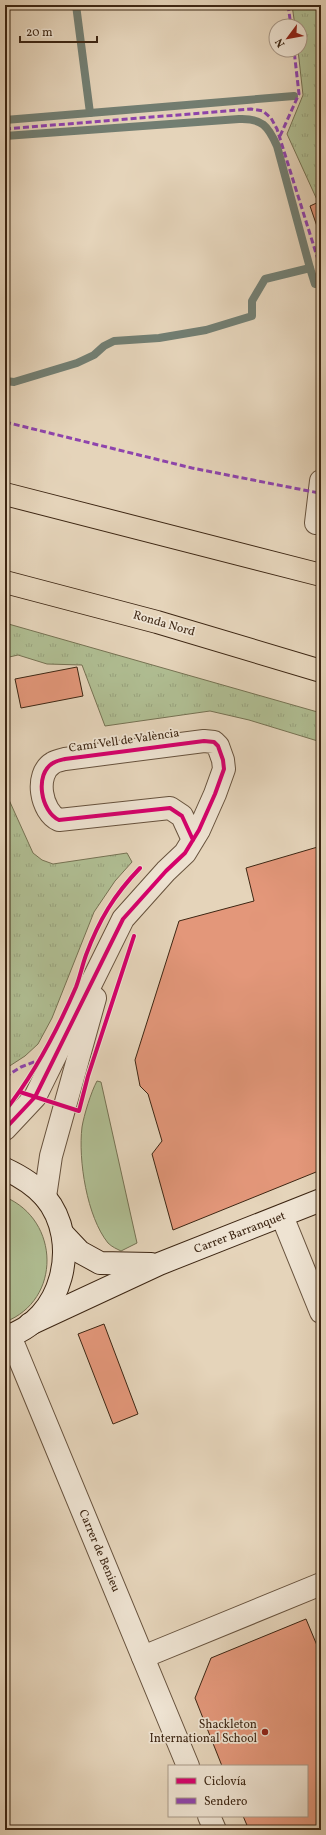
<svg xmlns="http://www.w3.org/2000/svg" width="326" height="1835" viewBox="0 0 326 1835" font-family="Vollkorn,serif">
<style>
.grass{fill:url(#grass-tufts);stroke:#767253}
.garden{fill:#b0be93;stroke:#767253}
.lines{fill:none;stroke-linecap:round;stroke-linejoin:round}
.stream{stroke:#727e72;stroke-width:8}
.building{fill:#e3977a;stroke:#3d2613}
.street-casing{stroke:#67523d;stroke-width:24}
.secondary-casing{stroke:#3d2613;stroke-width:24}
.highway-casing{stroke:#3d2613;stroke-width:24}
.street{stroke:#eee3d2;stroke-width:22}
.secondary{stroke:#eee3d2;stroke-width:22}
.highway{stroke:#e5d4ba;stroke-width:22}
.quiet{stroke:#8e44ad;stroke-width:3;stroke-dasharray:6 3;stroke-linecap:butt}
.cycleway-casing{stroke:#eee3d2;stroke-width:6}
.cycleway{stroke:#d6006c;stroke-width:4}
.poi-dot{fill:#8f2418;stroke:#eee3d2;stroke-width:1.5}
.labels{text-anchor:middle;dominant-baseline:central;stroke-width:3.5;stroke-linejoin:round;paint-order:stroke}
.street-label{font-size:12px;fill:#3d2613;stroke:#eee3d2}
.poi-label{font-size:12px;fill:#3d2613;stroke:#eee3d2;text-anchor:end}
</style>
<defs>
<pattern id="grass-tufts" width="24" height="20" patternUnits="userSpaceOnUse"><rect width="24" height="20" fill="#b0be93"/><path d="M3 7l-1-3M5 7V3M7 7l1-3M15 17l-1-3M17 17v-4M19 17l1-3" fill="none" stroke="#98a37e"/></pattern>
</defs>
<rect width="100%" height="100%" fill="#e5d4ba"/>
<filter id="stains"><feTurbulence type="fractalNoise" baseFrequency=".005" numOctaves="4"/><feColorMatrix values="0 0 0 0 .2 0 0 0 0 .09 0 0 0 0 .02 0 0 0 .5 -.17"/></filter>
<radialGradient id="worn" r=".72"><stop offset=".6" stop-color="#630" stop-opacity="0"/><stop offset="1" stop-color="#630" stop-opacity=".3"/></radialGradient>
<g class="grass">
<polygon points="292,5 321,5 321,201 318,202 287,134 303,95 298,50 300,50 300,26 295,26"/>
<polygon points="5,623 321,713 321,742 249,720 210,711 105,726 82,665 47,664 18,655 5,658"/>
<polygon points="5,791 33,853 42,860 53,864 127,853 132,862 115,881 94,912 52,1018 38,1044 25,1056 5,1069"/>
</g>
<g class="garden">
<path d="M97 1081 101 1082 137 1243 121 1251C117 1249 112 1247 108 1243 87 1217 78 1160 82 1127 84 1115 91 1092 97 1081Z"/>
<path d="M5 1197C60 1220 62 1300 5 1322Z"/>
</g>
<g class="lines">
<g class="stream">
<polyline points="76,5 90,113"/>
<polyline points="5,120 294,96"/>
<path d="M5 136 239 119C262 118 268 126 277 146L310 268"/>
<polyline points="5,381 14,382 77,363 94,355 104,346 114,341 159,338 206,330 252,316 252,301 265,279 310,268 315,284 321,282"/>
</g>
</g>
<g class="building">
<polygon points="321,201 321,238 310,206"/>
<polygon points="77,667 83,696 21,708 15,679"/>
<polygon points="321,846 321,1170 173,1230 152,1154 162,1141 148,1094 140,1086 135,1060 179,921 254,901 246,868"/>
<polygon points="104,1324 138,1414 113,1424 78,1334"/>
<polygon points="306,1619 321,1655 321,1830 249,1830 243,1816 307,1816 307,1766 222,1766 195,1698 211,1658"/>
</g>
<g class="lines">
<g class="street-casing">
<g id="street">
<polyline points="316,523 321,481"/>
<path d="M5 1129 35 1097 123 919 166 871 185 853 199 830 215 794 224 769 223 760 218 746 214 742 204 741 65 759C61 760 56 761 53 763 34 774 41 812 59 820L170 808 182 816 193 840"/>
<polyline points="45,1197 51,1156 95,998"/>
<polyline points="282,1216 321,1312"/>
<polyline points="10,1336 188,1766"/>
<polyline points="143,1657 321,1584"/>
<polyline points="209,1816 215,1830"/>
</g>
</g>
<g class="secondary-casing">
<g id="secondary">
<path d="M5 1169C20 1176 34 1184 45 1197 82 1241 63 1321 5 1337"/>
<polyline points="63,1234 80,1252 100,1263 151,1264"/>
<polyline points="30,1324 159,1264 321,1200"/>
</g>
</g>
<g class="highway-casing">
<g id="highway">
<polyline points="5,494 321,575"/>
<polyline points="5,582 157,622 321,671"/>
</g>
</g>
<use href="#street" class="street"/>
<use href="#secondary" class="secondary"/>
<use href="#highway" class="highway"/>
<g class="quiet">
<polyline points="288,5 291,26"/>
<polyline points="5,129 251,109 263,111 271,118 277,129 321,269"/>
<polyline points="280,136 299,94 294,50"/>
<polyline points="5,422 192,468 319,493"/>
<polyline points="5,1077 21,1067 39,1060"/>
</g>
<g class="cycleway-casing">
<g id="cycleway">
<polyline points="20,1092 79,1111 88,1076 134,936"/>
<path d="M5 1111C35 1073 57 1031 76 987 80 977 82 966 86 955 99 920 114 895 140 868"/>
<path d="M5 1129 35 1097 123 919 166 871 185 853 199 830 215 794 224 769 223 760 218 746 214 742 204 741 65 759C61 760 56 761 53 763 34 774 41 812 59 820L170 808 182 816 193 840"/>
</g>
</g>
<use href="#cycleway" class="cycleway"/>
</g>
<circle class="poi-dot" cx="265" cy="1732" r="4"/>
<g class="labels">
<g class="street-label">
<text transform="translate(164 624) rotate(16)">Ronda Nord</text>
<text transform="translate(124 741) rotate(-8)">Camí Vell de València</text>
<text transform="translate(240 1233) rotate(-21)">Carrer Barranquet</text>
<text transform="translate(99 1551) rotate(67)">Carrer de Benieu</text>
</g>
<g class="poi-label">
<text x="257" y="1725">Shackleton<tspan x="257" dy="14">International School</tspan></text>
</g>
</g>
<rect width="326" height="1835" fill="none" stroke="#e5d4ba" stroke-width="20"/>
<rect x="6" y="6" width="314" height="1823" fill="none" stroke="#3d2613" stroke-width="2"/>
<rect x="10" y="10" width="306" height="1815" fill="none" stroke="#3d2613"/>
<rect x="168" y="1765" width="140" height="52" fill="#eee3d2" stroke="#a79786"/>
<rect x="176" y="1778" width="20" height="6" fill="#d6006c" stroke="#a79786"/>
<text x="204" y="1785" font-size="12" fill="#3d2613">Ciclovía</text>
<rect x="176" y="1798" width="20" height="6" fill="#8e44ad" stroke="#a79786"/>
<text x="204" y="1805" font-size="12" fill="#3d2613">Sendero</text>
<g transform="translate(288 38) rotate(238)"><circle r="19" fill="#eee3d2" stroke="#a79786"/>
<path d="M0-3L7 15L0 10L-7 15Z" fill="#8f2418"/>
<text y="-6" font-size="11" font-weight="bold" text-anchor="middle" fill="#3d2613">N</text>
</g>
<path d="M20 36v6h77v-6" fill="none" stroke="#3d2613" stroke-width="2"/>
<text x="26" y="36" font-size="12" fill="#3d2613" stroke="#eee3d2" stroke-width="3" paint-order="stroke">20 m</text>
<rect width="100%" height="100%" filter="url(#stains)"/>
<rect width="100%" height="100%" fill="url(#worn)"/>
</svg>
